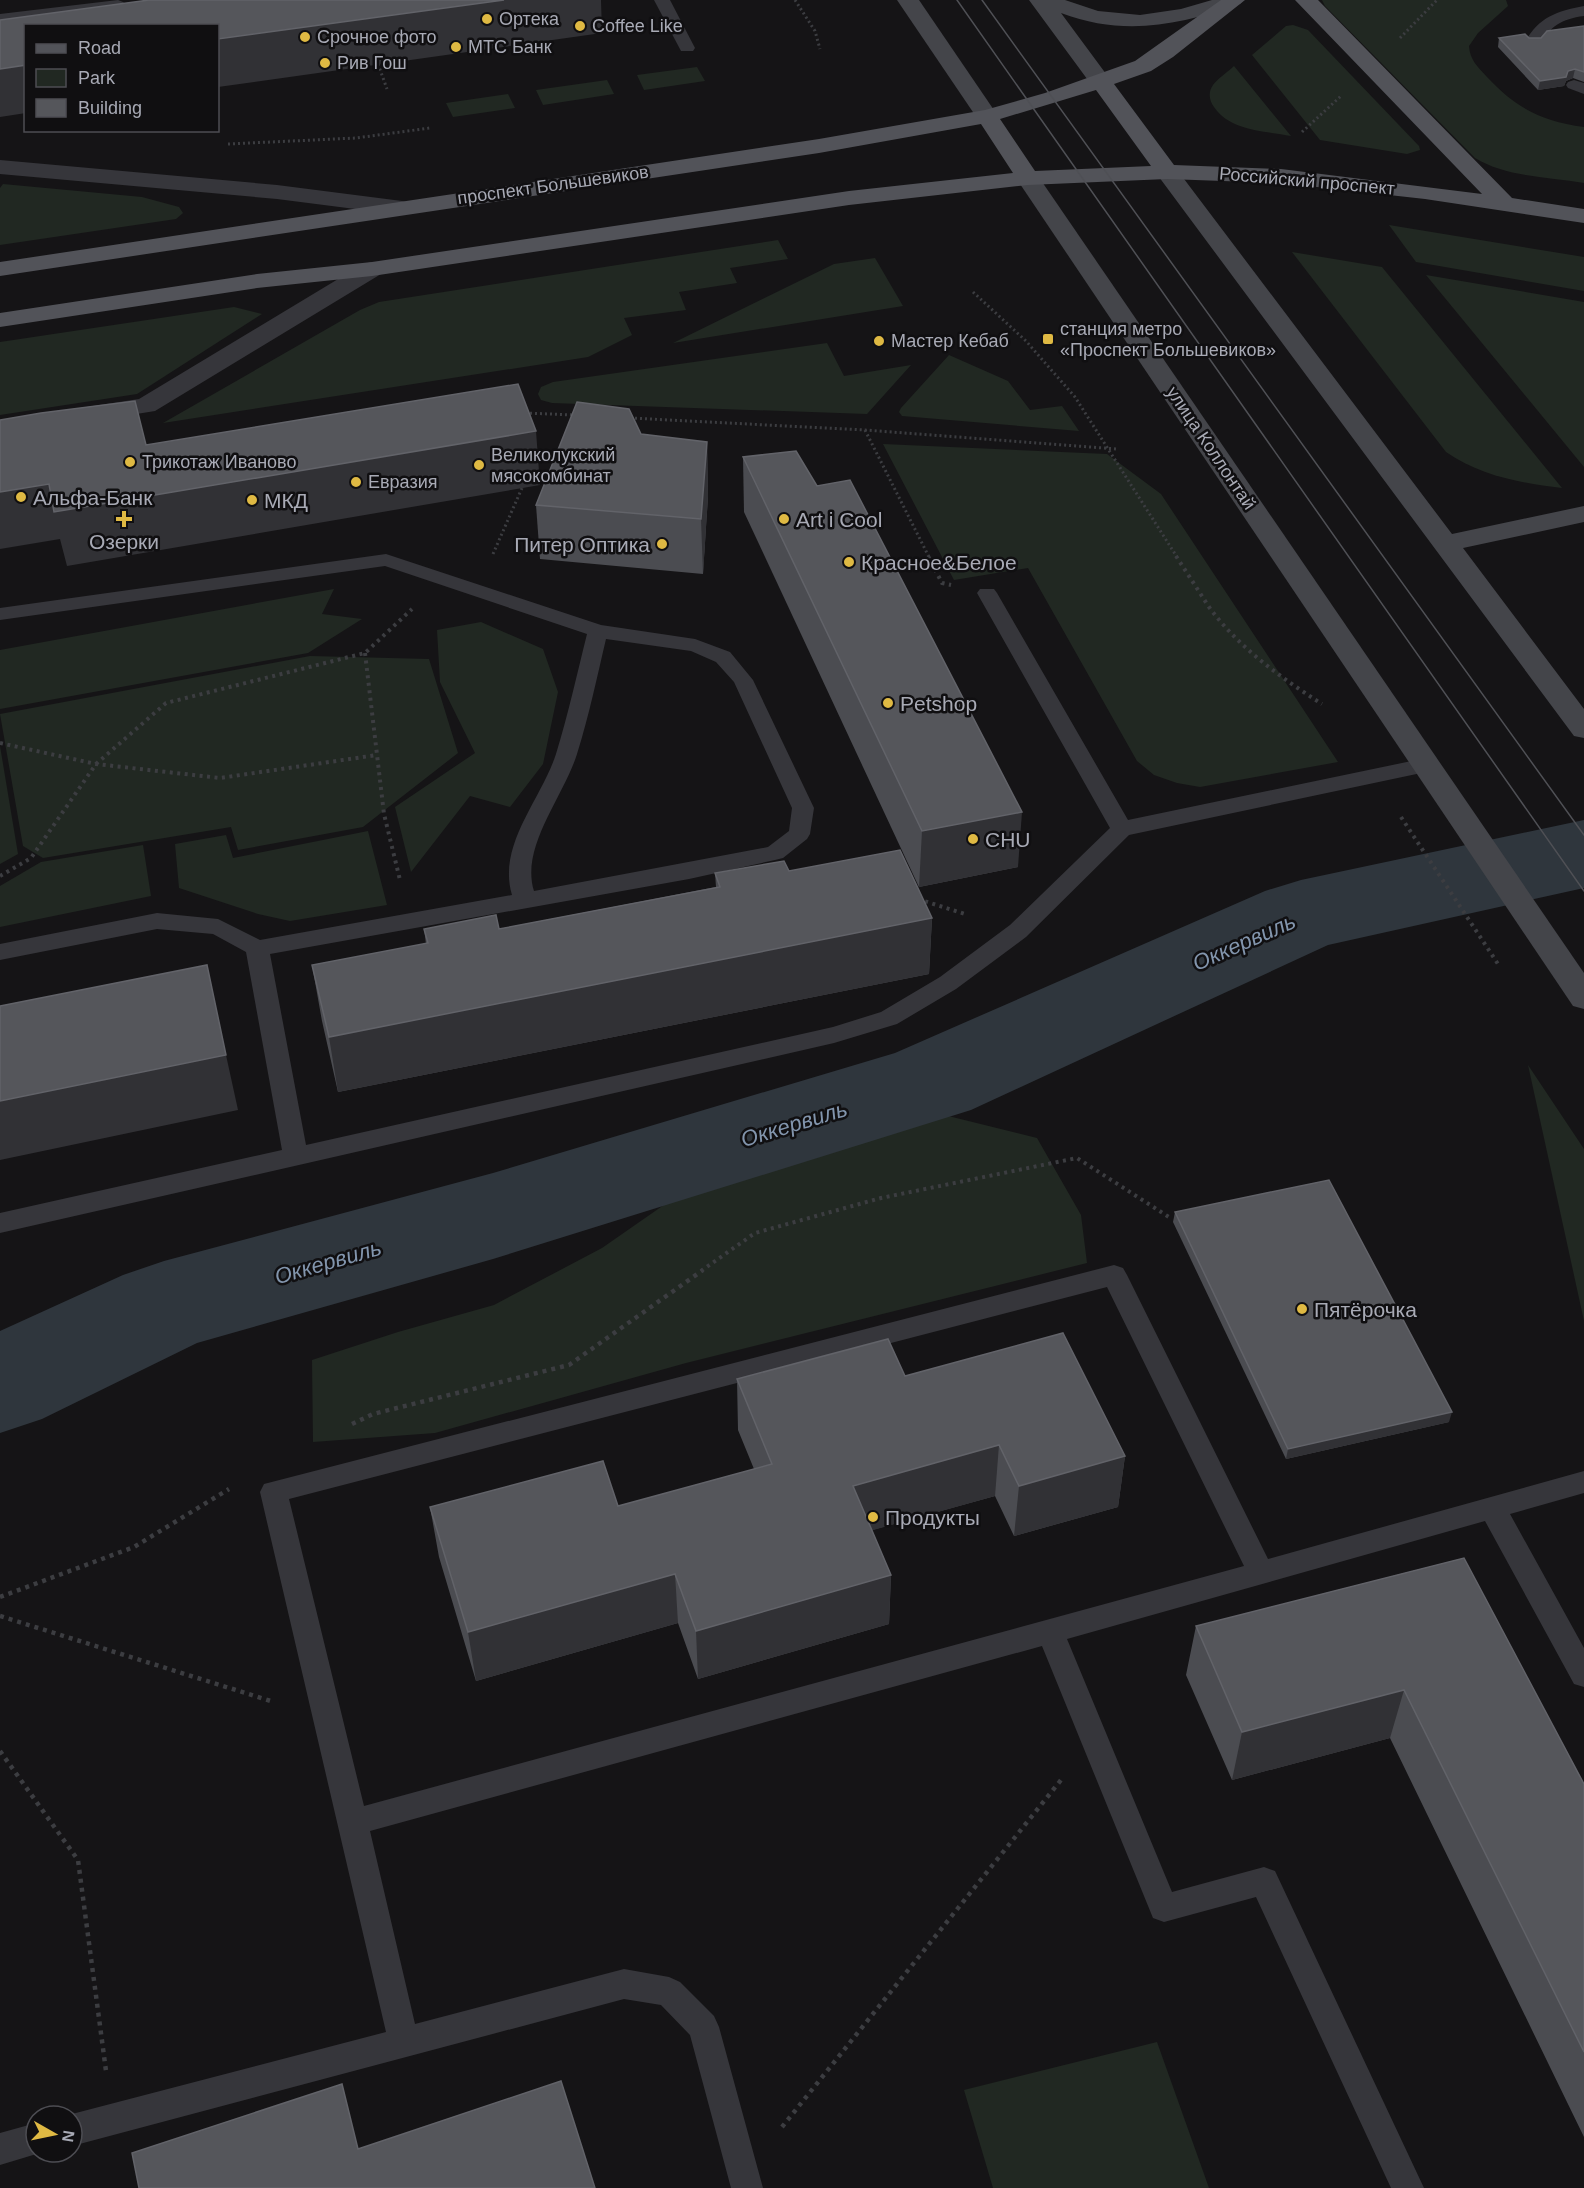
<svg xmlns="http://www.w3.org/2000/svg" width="1584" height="2188" viewBox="0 0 1584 2188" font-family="Arial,sans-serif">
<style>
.green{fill:#212822}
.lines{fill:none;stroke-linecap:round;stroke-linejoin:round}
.river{fill:#2f363d;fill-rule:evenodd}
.path-far2{stroke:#3c3d41;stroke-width:3;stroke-dasharray:2 3;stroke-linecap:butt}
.path-far1{stroke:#3c3d41;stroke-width:4;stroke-dasharray:3 4.5;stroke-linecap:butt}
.path{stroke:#3c3d41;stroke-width:4.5;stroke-dasharray:4 5;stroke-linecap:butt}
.lane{fill:#36363b;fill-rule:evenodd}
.street{fill:#36363b;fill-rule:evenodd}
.secondary{fill:#44454a;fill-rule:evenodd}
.primary{fill:#525359;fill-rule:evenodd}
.tram{stroke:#4f5055;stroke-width:1.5}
.wall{fill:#4b4c51}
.shaded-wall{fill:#313135}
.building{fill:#55565b;stroke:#626369;stroke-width:1.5}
.poi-dot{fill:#dfb943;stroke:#100f11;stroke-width:2}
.labels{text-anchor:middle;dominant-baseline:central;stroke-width:5;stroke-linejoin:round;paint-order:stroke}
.far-poi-label{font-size:18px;fill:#a8aab5;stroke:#100f11;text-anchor:start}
.far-street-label{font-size:18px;fill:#a8aab5;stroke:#100f11}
.poi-label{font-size:21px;fill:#a8aab5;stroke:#100f11;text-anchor:start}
.water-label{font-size:22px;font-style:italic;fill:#8295ad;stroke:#100f11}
</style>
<rect width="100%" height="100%" fill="#151416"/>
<g class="green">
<path d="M1322,0H1506L1508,6L1478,33L1469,46C1470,60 1477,66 1487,77C1516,108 1541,121 1584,127V183C1548,177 1506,177 1475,158L1325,6Z"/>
<path d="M1293,25L1308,30L1419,146L1420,150L1407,154L1320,140L1252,55L1286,26Z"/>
<path d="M1234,66L1291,136C1265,131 1230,131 1214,107C1209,100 1208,92 1213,85C1218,78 1228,72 1234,66Z"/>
<path d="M697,67L705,81L644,90L637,75Z"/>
<path d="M607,80L614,94L543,105L536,90Z"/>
<path d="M508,94L515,108L453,117L446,103Z"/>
<path d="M3,184L142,197L179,207L183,213L176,219L0,245V188Z"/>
<path d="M1389,225L1584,257V291L1416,262Z"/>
<path d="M778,240L788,259L730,268L737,283L679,292L686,310L624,318L632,335L588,357L163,423L360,310L379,302Z"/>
<path d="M1292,252L1382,267L1562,488C1520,483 1481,476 1446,452Z"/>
<path d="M875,258L903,306L673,343L834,264Z"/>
<path d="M1426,275L1584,302V467Z"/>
<path d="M234,307L262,314L137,394L0,415V342Z"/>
<path d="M827,343L844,376L911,365L867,414L552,403L541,400L538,394L541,387L553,382Z"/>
<path d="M949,355L1008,381L1030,410L1062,406L1079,431L902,416L899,412L901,408Z"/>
<path d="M883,444L1107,454L1161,494L1338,762L1200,787L1177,783L1154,775L1137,761L1028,568L954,580Z"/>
<path d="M334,589L322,614L362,619L308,653L0,709V650Z"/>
<path d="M481,622L543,649L558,692L543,764L510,807L470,796L411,872L395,807L475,753L440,682L437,630Z"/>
<path d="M310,656L429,659L458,753L363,827L238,850L231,827L43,858L23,846L0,714Z"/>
<path d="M0,746L18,854L0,864Z"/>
<path d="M368,831L387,905L290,921L258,914L179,888L175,844L226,835L233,858Z"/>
<path d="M143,845L151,896L0,927V886L41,862Z"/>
<path d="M1528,1065L1584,1149V1321Z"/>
<path d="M924,1110L1037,1138L1081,1215L1087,1263L686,1363L435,1433L313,1442L312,1360L398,1332L494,1305L602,1248L694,1184Z"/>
<path d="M1157,2042L1209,2188H993L964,2090Z"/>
</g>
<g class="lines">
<path class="river" d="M1584,820V888L1328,945L971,1110L493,1259L197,1343L42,1419L0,1433V1331L123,1275L164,1261L493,1173L895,1053L1265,891L1301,880Z"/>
<g class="path-far2">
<path d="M795,0L815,31L820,49"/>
<path d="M1400,38L1437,0"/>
<path d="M378,64L387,89"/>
<path d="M1302,132L1341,96"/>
<path d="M228,144L356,138L430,128"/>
<path d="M973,292L1026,341L1075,397L1177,557"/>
<path d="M525,413L574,415"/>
<path d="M630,418L865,430L1117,449"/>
<path d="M865,430L929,557"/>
<path d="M493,554L522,488"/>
</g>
<g class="path-far1">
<path d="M928,556L942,583L951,585"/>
<path d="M1176,556C1187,573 1198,590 1209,607C1238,647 1281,678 1322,704"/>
<path d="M365,653L384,814L400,880"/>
<path d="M0,743L96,764L220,778L377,755"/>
<path d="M1401,817L1498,964"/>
<path d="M0,876L31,858L96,764L166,703L365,653L412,609"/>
<path d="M918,899L968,915"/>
<path d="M701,1271L755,1233L881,1198L1077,1158L1172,1219"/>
</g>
<g class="path">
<path d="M352,1424L373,1414L569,1365L703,1270"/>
<path d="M0,1597L134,1547L229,1489"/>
<path d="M0,1616L274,1702"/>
<path d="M0,1751L78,1860L106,2071"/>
<path d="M782,2127L1061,1780"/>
</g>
<g class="lane">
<path d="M118,0L123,2L126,5L123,8L0,24V14Z"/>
<path d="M654,0H670L695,48L693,51H681Z"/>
<path d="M1584,6V16C1561,19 1551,26 1539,45H1527L1525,42C1539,17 1557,11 1584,6Z"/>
<path d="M1574,80L1584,83V94L1568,88L1566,85L1568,82Z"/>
<path d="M386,554L601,625L695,639L730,652L753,680L814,808L810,834L807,839L783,858L775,860L689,879L270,954L306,1145L833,1027L881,1012L940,977L1010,925L1110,828L977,593L980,589H994L997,593L1128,820L1426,758L1434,760L1437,765L1434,770L1426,772L1129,835L1026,937L956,989L897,1024L834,1043L0,1233V1213L282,1150L246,952L213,934L157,929L0,960V944L157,913L218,919L260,940L512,895C497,845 541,800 556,754C568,715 577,674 587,634L385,566L0,620V608ZM606,639L691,651L716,662L734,682L792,808L789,831L768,847L534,891C520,847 564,796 577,754C589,716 597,677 606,639Z"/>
<path d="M1114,1265L1123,1268L1127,1275L1268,1559L1584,1471V1493L1510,1514L1584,1648V1687L1574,1684L1485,1521L1067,1639L1172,1892L1264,1867L1275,1871L1424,2188H1391L1256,1897L1164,1922L1153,1918L1042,1646L370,1831L415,2024L624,1969L669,1977L680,1982L714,2016L719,2027L763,2188H731L690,2035L661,2005L624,1999L72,2146V2116H68L72,2114L386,2032L260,1492L264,1484ZM1107,1287L1244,1566L364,1806L289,1499Z"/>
<path d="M36,2123V2152H43L0,2165V2133Z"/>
</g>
<g class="street">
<path d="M0,160L277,185L402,201L410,203L414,208L410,213L402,215L277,199L0,174Z"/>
<path d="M372,262L381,264L384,269L381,274L155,411L0,436V420L139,399L363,264Z"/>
</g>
<g class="secondary">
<path d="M897,0H919L998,116L995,121L987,123L979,121Z"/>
<path d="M1029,0H1065L1098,11L1140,15L1181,9L1212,0H1244L1240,4C1178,25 1125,37 1061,13L1112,82L1109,87L1101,89L1093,87Z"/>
<path d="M1167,165L1175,167L1452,534L1584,506V522L1463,548L1584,709V738L1574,736L1159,177L1155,172L1159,167Z"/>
<path d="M1028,171L1036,173L1584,973V1009L1573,1006L1016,178L1020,173Z"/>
</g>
<path class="primary" d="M1221,0H1245L1173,57L1151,71L1114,84L1174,165L1281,169L1482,194L1295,0H1318L1512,198L1584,209V223L1425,199L1281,183L1167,179L1028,185L849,205L372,276L257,288L0,327V313L257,274L372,262L849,191L1013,173L981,124L819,153L0,276V262L819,139L985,110L1045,93L1135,61ZM1096,90L1151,166L1035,171L1000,119Z"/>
<g class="tram">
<path d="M957,0L1584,891"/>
<path d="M982,0L1584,835"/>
</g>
</g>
<g class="wall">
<path d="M1584,26V82L1573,78L1566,81L1564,86L1538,90L1498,47L1499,38H1541Z"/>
<path d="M641,434L707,442L708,496L703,574L540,559L536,505Z"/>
<path d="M743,457L1018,867L919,887L744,512Z"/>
<path d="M789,871L932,918L929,974L338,1092L322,1021L312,965L426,944L424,929H499L716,887L715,873Z"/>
<path d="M1175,1212L1449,1422L1286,1459L1173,1222Z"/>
<path d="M905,1376L1125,1456L1118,1507L1014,1536L995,1496L872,1530L891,1575L889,1624L698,1679L678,1623L476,1681L439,1557L430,1507L618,1506L754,1469L738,1430L737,1379Z"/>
<path d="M1464,1558L1584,1784V2137L1390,1738L1232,1780L1186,1675L1196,1626Z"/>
</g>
<g class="shaded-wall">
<path d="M504,0H601L602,33L218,87V39Z"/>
<path d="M26,65V113L0,117V69Z"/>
<path d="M1575,69L1573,78L1566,81L1564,86L1538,90L1540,81Z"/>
<path d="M536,431L540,485L67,566L60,539L0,549V492L49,484Z"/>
<path d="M707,442L708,496L703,574L701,519Z"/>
<path d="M1022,812L1018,867L919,887L922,831Z"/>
<path d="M932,918L929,974L338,1092L329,1037Z"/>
<path d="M226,1055L238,1110L0,1160V1101Z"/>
<path d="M1452,1412L1449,1422L1286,1459L1288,1449Z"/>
<path d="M999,1445L995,1496L852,1536L853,1486Z"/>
<path d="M1125,1456L1118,1507L1014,1536L1019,1486Z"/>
<path d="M675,1574L678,1623L476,1681L468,1632Z"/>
<path d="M891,1575L889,1624L698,1679L696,1631Z"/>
<path d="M1404,1690L1390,1738L1232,1780L1242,1732Z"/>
</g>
<g class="building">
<path d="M149,0H504L218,39V26H26V65L0,69V20Z"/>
<path d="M1584,26V72L1575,69L1568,71L1566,77L1540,81L1499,38L1525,34L1529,38H1541L1547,31Z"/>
<path d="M518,384L536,431L54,512L49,484L0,492V420L41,413L135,401L146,445Z"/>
<path d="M577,402L629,409L641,434L707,442L701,519L536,505Z"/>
<path d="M796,451L817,486L850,480L1022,812L922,831L743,457Z"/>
<path d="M900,850L932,918L329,1037L312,965L428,943L424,929L496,915L499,929L720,887L715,873L784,861L789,871Z"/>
<path d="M207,965L226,1055L0,1101V1006Z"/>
<path d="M1329,1180L1452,1412L1288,1449L1175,1212Z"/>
<path d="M1063,1333L1125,1456L1019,1486L999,1445L853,1486L891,1575L696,1631L675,1574L468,1632L430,1507L603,1461L618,1506L772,1464L737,1379L888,1339L905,1376Z"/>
<path d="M1464,1558L1584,1784V2052L1404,1690L1242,1732L1196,1626Z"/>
<path d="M561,2081L595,2188H139L132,2153L342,2084L358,2149Z"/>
</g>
<g class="poi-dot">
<circle cx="487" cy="19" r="6"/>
<circle cx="580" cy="26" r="6"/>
<circle cx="305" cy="37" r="6"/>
<circle cx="456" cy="47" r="6"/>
<circle cx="325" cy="63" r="6"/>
<rect x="1042" y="333" width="12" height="12" rx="3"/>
<circle cx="879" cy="341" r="6"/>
<circle cx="130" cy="462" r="6"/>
<circle cx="479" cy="465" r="6"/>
<circle cx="356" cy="482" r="6"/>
<circle cx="21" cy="497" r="6"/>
<circle cx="252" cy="500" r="6"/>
<path d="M121 510h6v6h6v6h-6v6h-6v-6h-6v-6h6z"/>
<circle cx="784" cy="519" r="6"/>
<circle cx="662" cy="544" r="6"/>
<circle cx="849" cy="562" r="6"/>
<circle cx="888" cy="703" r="6"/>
<circle cx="973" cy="839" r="6"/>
<circle cx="1302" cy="1309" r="6"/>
<circle cx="873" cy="1517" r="6"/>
</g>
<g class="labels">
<g class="far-poi-label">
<text x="499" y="19">Ортека</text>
<text x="592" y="26">Coffee Like</text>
<text x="317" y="37">Срочное фото</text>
<text x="468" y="47">МТС Банк</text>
<text x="337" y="63">Рив Гош</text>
<text x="1060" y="329">станция метро<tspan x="1060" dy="21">«Проспект Большевиков»</tspan></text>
<text x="891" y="341">Мастер Кебаб</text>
<text x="491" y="455">Великолукский<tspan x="491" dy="21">мясокомбинат</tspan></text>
<text x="142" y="462">Трикотаж Иваново</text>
<text x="368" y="482">Евразия</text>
</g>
<g class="far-street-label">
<text transform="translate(1307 181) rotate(5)">Российский проспект</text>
<text transform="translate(553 185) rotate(-8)">проспект Большевиков</text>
<text transform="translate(1211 448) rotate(56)">улица Коллонтай</text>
</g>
<g class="poi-label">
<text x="33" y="497">Альфа-Банк</text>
<text x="264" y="500">МКД</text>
<text x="796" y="519">Art i Cool</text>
<text x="124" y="541" text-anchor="middle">Озерки</text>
<text x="650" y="544" text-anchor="end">Питер Оптика</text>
<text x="861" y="562">Красное&amp;Белое</text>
<text x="900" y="703">Petshop</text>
<text x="985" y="839">CHU</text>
<text x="1314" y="1309">Пятёрочка</text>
<text x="885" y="1517">Продукты</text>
</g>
<g class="water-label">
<text transform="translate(1244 942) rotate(-24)">Оккервиль</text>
<text transform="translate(794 1124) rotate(-17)">Оккервиль</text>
<text transform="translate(328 1262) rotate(-16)">Оккервиль</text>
</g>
</g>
<rect x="24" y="24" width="195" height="108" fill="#100f11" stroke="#4d4d53" stroke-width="1.5"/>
<rect x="36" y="44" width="30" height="9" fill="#525359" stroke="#4d4d53" stroke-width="1.5"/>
<text x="78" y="54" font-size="18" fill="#a8aab5">Road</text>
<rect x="36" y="69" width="30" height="18" fill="#212822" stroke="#4d4d53" stroke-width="1.5"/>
<text x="78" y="84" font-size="18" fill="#a8aab5">Park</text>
<rect x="36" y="99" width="30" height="18" fill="#55565b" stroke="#4d4d53" stroke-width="1.5"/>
<text x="78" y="114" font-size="18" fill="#a8aab5">Building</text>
<g transform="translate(54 2134) rotate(99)"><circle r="28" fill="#100f11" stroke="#4d4d53" stroke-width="1.5"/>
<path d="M0-4.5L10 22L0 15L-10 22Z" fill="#dfb943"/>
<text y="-9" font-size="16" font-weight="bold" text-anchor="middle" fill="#a8aab5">N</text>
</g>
</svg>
